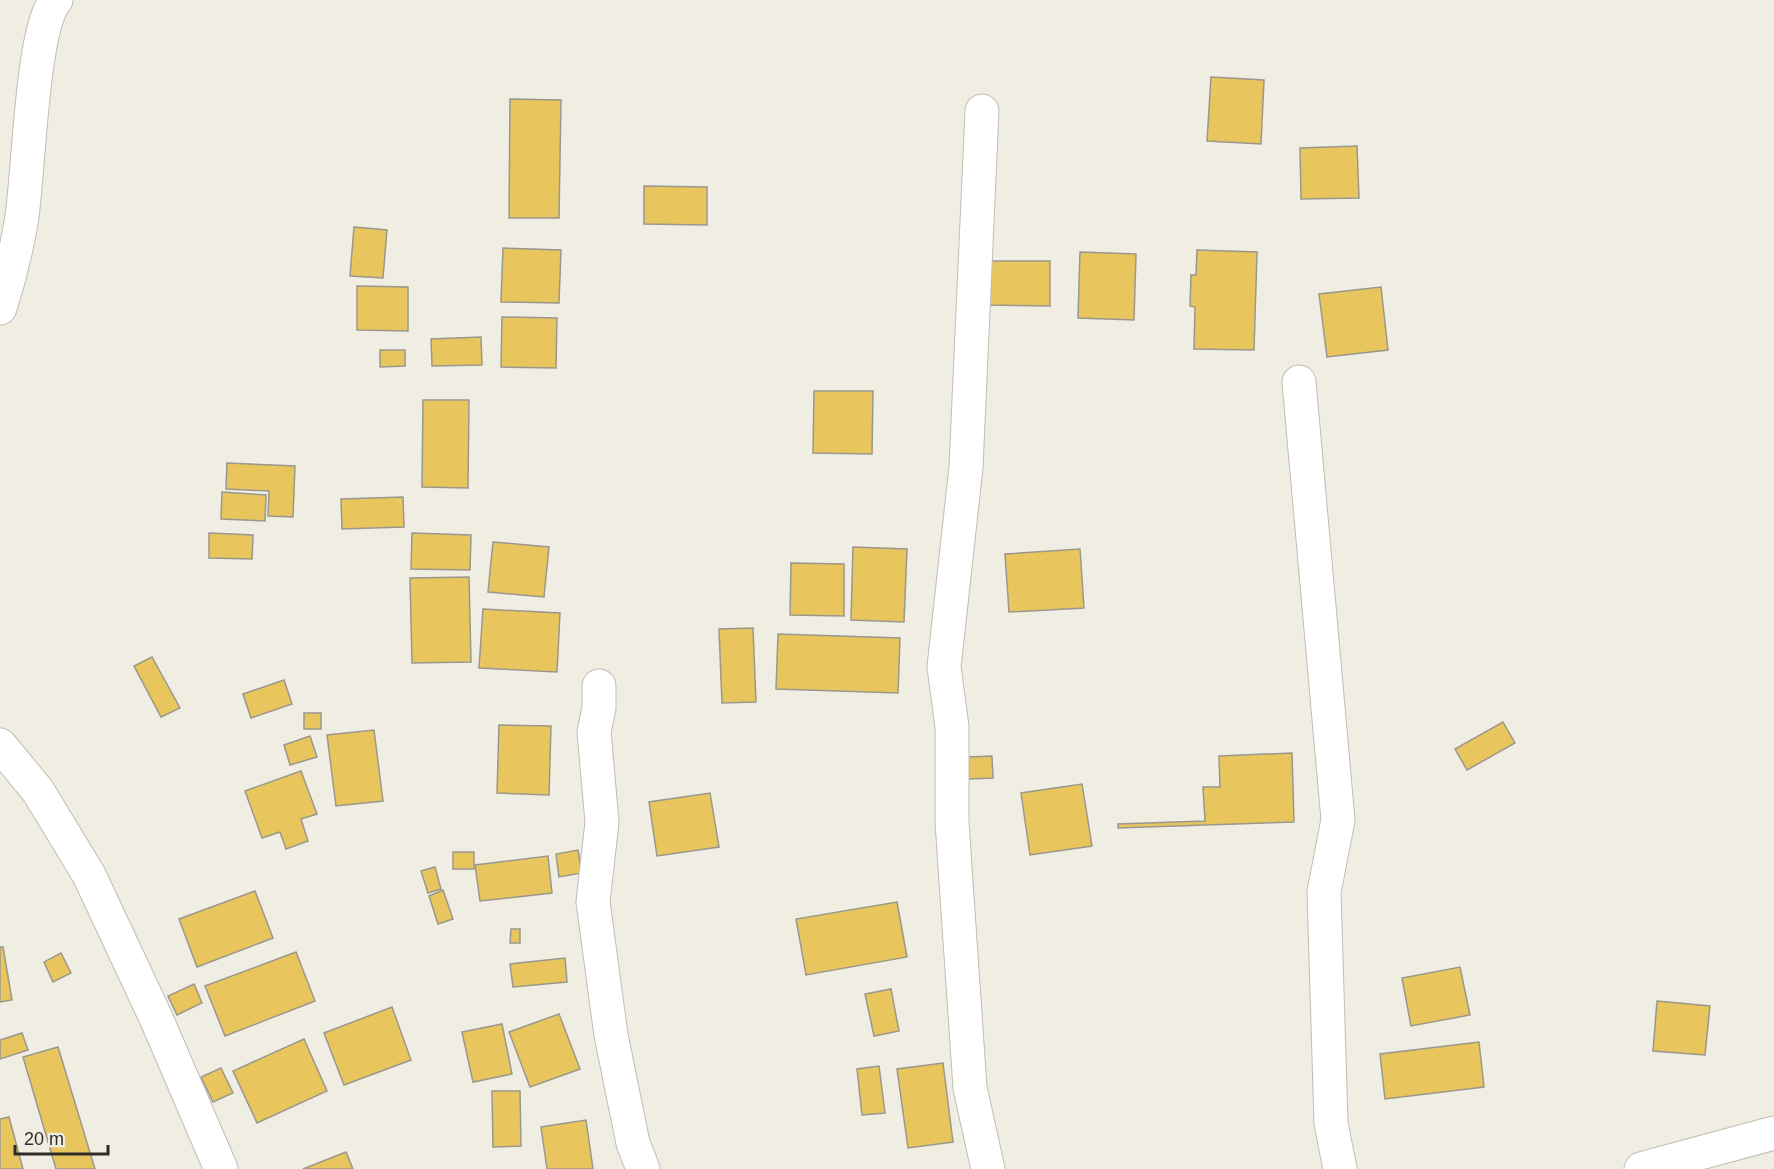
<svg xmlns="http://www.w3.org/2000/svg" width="1774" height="1169" viewBox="0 0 1774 1169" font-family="Helvetica,sans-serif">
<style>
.building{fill:#e9c65d;stroke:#9a978d;stroke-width:1.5}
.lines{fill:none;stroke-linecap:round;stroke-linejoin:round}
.minor-casing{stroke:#c1bdb3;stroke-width:35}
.minor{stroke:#fff;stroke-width:33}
</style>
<rect width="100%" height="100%" fill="#f0ede2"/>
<g class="building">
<path d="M1211,77L1264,80L1261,144L1207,141Z"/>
<path d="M510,99L561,100L559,218H509Z"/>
<path d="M1357,146L1359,198L1301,199L1300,148Z"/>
<path d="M644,186L707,187V225L644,224Z"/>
<path d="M354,227L387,230L383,278L350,276Z"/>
<path d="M503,248L561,250L559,303L501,302Z"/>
<path d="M1197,250L1257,252L1254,350L1194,349L1195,307L1190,306L1191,275H1196Z"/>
<path d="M1080,252L1136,254L1134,320L1078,318Z"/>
<path d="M988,261H1050V306L987,305Z"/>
<path d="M357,286L408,287V331L357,330Z"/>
<path d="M1381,287L1388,350L1327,357L1319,294Z"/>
<path d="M502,317L557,318L556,368L501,367Z"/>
<path d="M481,337L482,365L432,366L431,339Z"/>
<path d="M380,350H405V366L380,367Z"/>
<path d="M814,391H873L872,454L813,453Z"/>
<path d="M423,400H469L468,488L422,487Z"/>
<path d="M227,463L295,466L293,517L268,516L269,491L226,489Z"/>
<path d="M222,492L266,495L265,521L221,519Z"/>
<path d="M403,497L404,527L342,529L341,499Z"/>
<path d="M209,533L253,535L252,559L209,558Z"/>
<path d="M412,533L471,535L470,570L411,569Z"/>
<path d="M493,542L549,547L544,597L488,592Z"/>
<path d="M853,547L907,549L904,622L851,620Z"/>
<path d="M1080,549L1084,608L1009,612L1005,554Z"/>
<path d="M791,563L844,564V616L790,615Z"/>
<path d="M469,577L471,662L412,663L410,578Z"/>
<path d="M483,609L560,613L557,672L479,668Z"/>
<path d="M753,628L756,702L722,703L719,629Z"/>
<path d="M778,634L900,638L898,693L776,689Z"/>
<path d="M152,657L180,708L161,717L134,666Z"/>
<path d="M284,680L292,704L251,718L243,694Z"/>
<rect x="304" y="713" width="17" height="16"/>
<path d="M1503,722L1515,743L1467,770L1455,749Z"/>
<path d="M499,725L551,726L549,795L497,793Z"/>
<path d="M374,730L383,801L336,806L327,735Z"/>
<path d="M310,736L317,757L290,765L284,745Z"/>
<path d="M1292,753L1294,822L1118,828V824L1205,821L1203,787H1220L1219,756Z"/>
<path d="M992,756L993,778L969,779L968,757Z"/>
<path d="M301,771L317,814L301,819L308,841L286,849L280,832L262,838L245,791Z"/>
<path d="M1082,784L1092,846L1030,855L1021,793Z"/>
<path d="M710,793L719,847L657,856L649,802Z"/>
<path d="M578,850L582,873L559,877L556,854Z"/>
<rect x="453" y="852" width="21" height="17"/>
<path d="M548,856L552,893L480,901L475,865Z"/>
<path d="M435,867L441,889L428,893L421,871Z"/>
<path d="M443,890L453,919L438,924L429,896Z"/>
<path d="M255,891L273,938L197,967L179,919Z"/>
<path d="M897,902L907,957L806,975L796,919Z"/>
<path d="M511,929H520V943H510Z"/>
<path d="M0,947H3L12,1000L0,1002Z"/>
<path d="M296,952L315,1001L225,1036L205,986Z"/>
<path d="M61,953L71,973L53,982L44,962Z"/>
<path d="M565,958L567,982L513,987L510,964Z"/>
<path d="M1460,967L1470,1015L1411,1026L1402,978Z"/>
<path d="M194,984L202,1003L177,1015L168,996Z"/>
<path d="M891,989L899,1031L874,1036L865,994Z"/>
<path d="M1657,1001L1710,1006L1705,1055L1653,1051Z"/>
<path d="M392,1007L411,1060L344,1085L324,1033Z"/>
<path d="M559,1014L580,1069L530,1087L509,1032Z"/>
<path d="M502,1024L512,1074L473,1082L462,1032Z"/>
<path d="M22,1033L28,1050L0,1059V1040Z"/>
<path d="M304,1039L327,1091L257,1123L233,1071Z"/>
<path d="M1479,1042L1484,1087L1385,1099L1380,1054Z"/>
<path d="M58,1047L95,1169H56L23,1057Z"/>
<path d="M943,1063L953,1142L908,1148L897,1069Z"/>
<path d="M879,1066L885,1113L862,1115L857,1069Z"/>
<path d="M221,1068L233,1093L213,1102L201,1077Z"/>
<path d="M492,1091H520L521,1146L493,1147Z"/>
<path d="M9,1117L23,1169H0V1119Z"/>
<path d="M586,1120L593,1169H547L541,1127Z"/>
<path d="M346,1152L353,1169H303Z"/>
</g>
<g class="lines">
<defs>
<g id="minor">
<path d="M982,111L966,467L944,667L952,727V822L970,1088L988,1169"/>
<path d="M0,308C9,280 16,251 21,223C29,177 31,29 56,0"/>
<path d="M1299,382L1338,820L1324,892L1331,1123L1340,1169"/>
<path d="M599,686V708L594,732L602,822L593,902L611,1035L633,1143L643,1169"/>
<path d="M0,745L38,791L89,875L156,1018L221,1169"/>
<path d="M1641,1169L1774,1133"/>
</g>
</defs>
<use href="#minor" class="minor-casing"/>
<use href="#minor" class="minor"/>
</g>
<path d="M15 1145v9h93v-9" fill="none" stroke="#2d2c28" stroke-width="3"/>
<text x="24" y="1145" font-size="18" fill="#2d2c28" stroke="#f0ede2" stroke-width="4.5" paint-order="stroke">20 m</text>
</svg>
